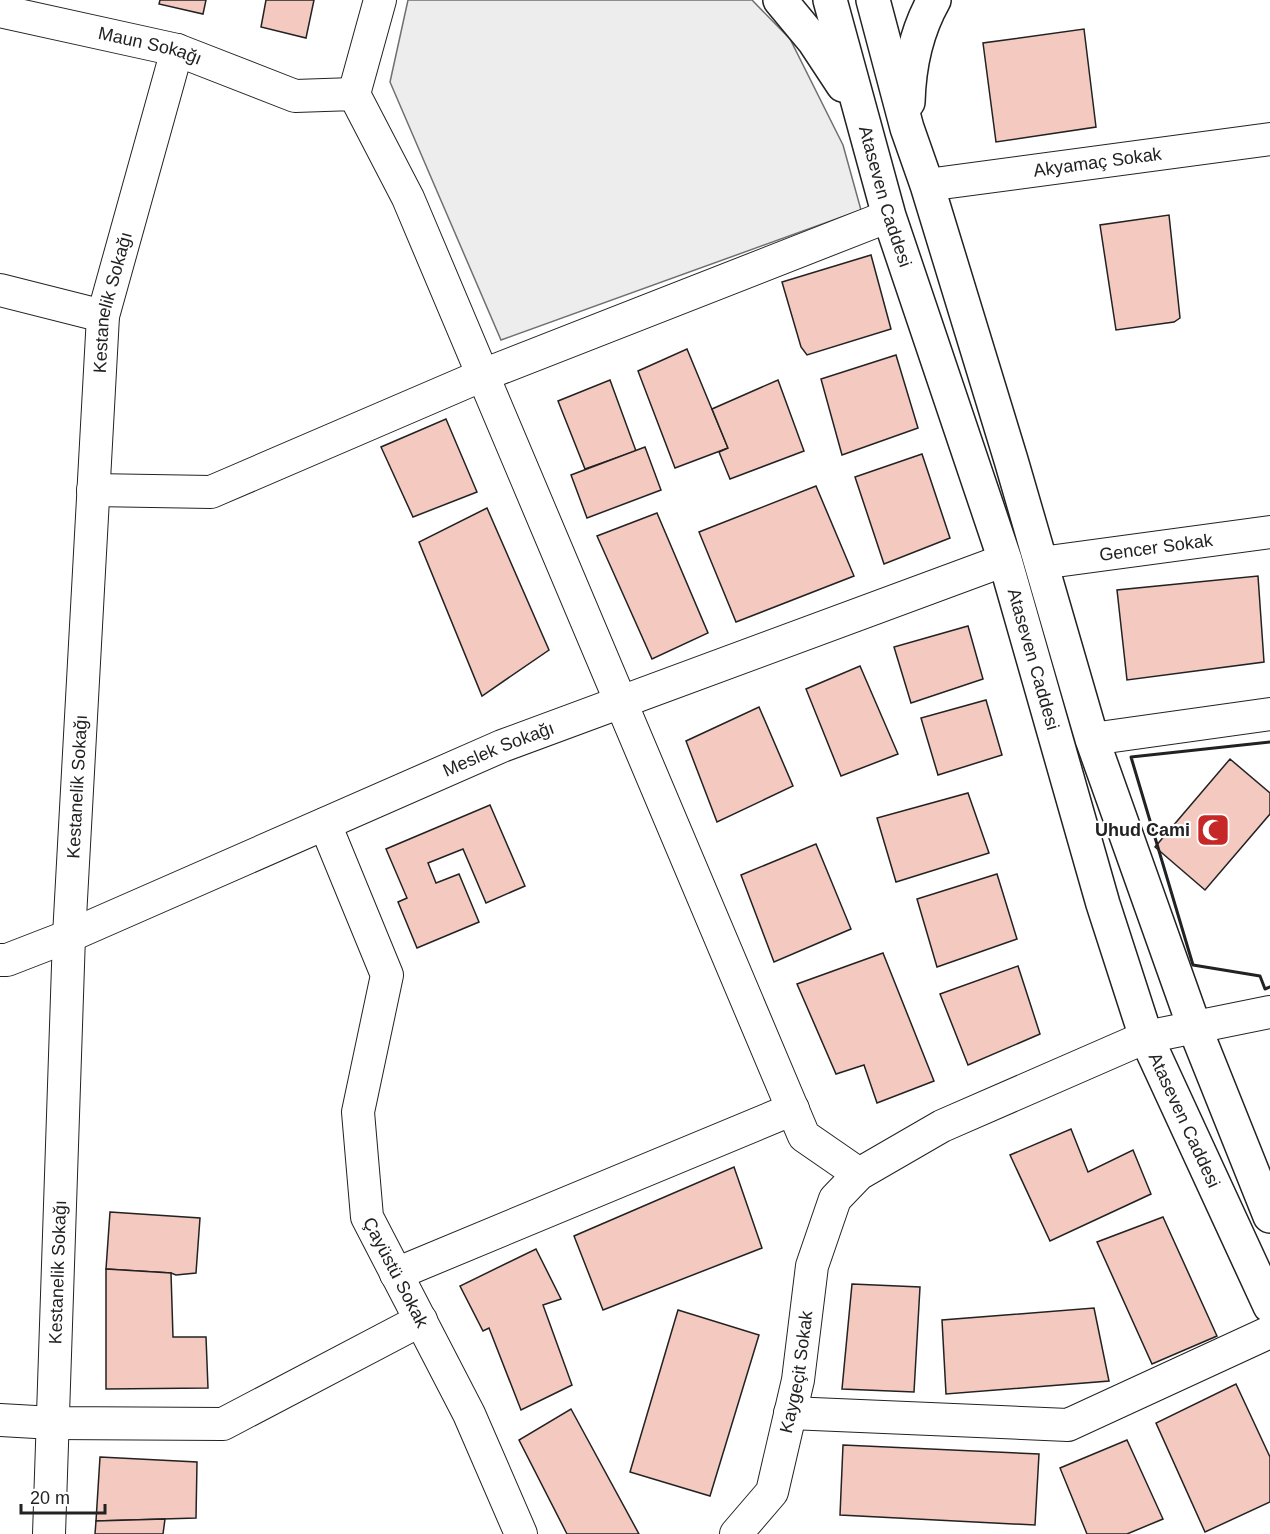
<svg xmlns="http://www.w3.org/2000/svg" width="1270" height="1534" viewBox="0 0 1270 1534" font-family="Helvetica,sans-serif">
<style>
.parking{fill:#ededed;stroke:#6f6f6f;stroke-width:1.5}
.building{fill:#f3c9c0;stroke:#222;stroke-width:1.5}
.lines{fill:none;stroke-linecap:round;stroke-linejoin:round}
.minor-casing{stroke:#222;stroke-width:34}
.major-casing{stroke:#222;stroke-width:36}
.minor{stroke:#fff;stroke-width:32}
.major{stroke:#fff;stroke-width:33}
.wall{stroke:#222;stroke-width:3}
.labels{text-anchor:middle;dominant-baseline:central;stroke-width:4.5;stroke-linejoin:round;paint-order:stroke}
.street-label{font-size:18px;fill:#222;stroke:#fff}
.poi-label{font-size:18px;font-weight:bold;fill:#222;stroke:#fff;text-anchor:end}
</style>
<rect width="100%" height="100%" fill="#fff"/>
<path class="parking" d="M408,0H752L790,39L843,145L861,210L501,340L390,82Z"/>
<g class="building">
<path d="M160,0H206L203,14L159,4Z"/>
<path d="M266,0H314L306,38L261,27Z"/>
<path d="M1084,29L1096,127L996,142L983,43Z"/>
<path d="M1169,215L1180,318L1174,322L1116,330L1100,225Z"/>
<path d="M871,255L891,329L807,355L801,347L782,282Z"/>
<path d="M687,349L728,448L675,468L638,371Z"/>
<path d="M896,355L918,428L842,455L821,379Z"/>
<path d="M610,380L636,451L585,469L558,401Z"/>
<path d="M778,380L804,451L730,479L719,452L728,448L712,409Z"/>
<path d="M446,419L477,492L413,517L381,447Z"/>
<path d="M645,447L661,490L587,518L571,475Z"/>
<path d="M922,454L950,538L884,564L855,477Z"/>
<path d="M816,486L854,576L736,622L699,532Z"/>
<path d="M487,508L549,650L482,696L419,542Z"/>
<path d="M657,513L708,633L652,659L597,536Z"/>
<path d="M1258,576L1264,662L1127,680L1117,590Z"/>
<path d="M968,626L983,679L911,703L894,647Z"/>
<path d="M860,666L898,754L841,776L806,689Z"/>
<path d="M986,700L1002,755L938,775L921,718Z"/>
<path d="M759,707L793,786L717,822L686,741Z"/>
<path d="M1230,759L1270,793V814L1205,890L1155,847Z"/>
<path d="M968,793L989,853L896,882L877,818Z"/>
<path d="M490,805L525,886L486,903L463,849L428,863L436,883L459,874L479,922L417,948L398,902L407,898L386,849Z"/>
<path d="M816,844L851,929L774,962L741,875Z"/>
<path d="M997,874L1017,939L937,967L917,899Z"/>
<path d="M883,953L934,1081L877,1103L864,1065L836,1074L797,984Z"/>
<path d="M1018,966L1040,1034L968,1065L940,994Z"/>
<path d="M1071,1129L1088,1172L1133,1150L1151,1194L1050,1241L1010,1155Z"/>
<path d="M734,1167L762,1248L603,1310L574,1236Z"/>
<path d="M110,1212L200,1218L196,1273L176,1275L171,1273L106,1269Z"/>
<path d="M1163,1217L1217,1336L1152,1364L1097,1242Z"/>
<path d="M536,1249L561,1299L543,1305L572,1385L521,1410L489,1328L483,1331L460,1286Z"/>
<path d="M106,1269L171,1273L173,1337H206L208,1388L106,1389Z"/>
<path d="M852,1284L920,1287L914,1392L842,1389Z"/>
<path d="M1094,1308L1109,1381L946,1394L942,1320Z"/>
<path d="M678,1310L759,1335L710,1496L630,1472Z"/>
<path d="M1236,1384L1270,1457V1502L1205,1532L1156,1423Z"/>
<path d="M571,1409L639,1534H567L519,1440Z"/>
<path d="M1127,1440L1163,1519L1127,1534H1087L1060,1468Z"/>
<path d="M843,1445L1039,1454L1035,1525L840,1515Z"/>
<path d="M100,1457L197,1462L196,1518L96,1521Z"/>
<path d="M165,1519L163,1534H95L96,1521Z"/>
</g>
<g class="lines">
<defs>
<g id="minor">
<path id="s1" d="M0,11L177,50L295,96L354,94L408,198L804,1136L859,1174"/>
<path d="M354,94L380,0"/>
<path id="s2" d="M927,185L1270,139"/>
<path d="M0,290L103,316"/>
<path d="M93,490L211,492L483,375L889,216"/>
<path id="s3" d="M1041,563L1270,532"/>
<path d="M1092,739L1270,714"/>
<path id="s4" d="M325,824L387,975L358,1112L367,1217L469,1414L521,1534"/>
<path id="s5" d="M0,960H7L69,936L502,746L1005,560"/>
<path d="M396,1274L793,1109"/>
<path d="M790,1413L1068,1425L1270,1332"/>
<path d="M0,1420L53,1423L223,1424L421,1320"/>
<path id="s6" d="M49,1534L69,936L103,316L177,50"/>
<path id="s7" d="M736,1534L772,1492L798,1380L812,1266L835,1199L859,1174L942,1126L1146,1037L1270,1012"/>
</g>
<g id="major">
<path d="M780,0L814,41L843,85"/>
<path id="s8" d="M830,0L889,216L1005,560L1103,904L1146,1037L1270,1306"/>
<path d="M873,0L907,128L927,185L1011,460L1092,739L1194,1026L1270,1216"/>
<path d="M908,102C909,65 916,32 934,0"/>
</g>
</defs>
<use href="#minor" class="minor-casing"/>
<use href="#major" class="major-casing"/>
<use href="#minor" class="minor"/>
<use href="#major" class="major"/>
<path class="wall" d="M1270,742L1131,757L1193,965L1260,976L1265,989L1270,987"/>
</g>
<defs>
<symbol id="mosque-square" viewBox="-11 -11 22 22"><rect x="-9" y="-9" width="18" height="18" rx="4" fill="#c62828" stroke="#fff"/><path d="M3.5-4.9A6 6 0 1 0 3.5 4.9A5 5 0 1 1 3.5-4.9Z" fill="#fff"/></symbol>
</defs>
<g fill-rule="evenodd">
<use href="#mosque-square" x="1194" y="811" width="38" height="38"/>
</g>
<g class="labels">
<g class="street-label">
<text stroke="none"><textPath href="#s1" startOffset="154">Maun Sokağı</textPath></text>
<text stroke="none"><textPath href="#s2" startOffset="172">Akyamaç Sokak</textPath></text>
<text stroke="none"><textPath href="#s8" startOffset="204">Ataseven Caddesi</textPath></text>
<text stroke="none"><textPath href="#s6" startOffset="1234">Kestanelik Sokağı</textPath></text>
<text stroke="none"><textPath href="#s3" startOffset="116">Gencer Sokak</textPath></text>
<text stroke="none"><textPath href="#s8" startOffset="690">Ataseven Caddesi</textPath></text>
<text stroke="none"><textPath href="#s5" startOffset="542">Meslek Sokağı</textPath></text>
<text stroke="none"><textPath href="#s6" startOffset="748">Kestanelik Sokağı</textPath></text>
<text stroke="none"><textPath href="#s8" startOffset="1176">Ataseven Caddesi</textPath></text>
<text stroke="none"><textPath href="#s6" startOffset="262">Kestanelik Sokağı</textPath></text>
<text stroke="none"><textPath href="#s4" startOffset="471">Çayüstü Sokak</textPath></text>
<text stroke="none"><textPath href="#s7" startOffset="178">Kaygeçit Sokak</textPath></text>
</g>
<g class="poi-label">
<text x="1190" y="830">Uhud Cami</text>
</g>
</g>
<path d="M21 1504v9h84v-9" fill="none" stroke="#222222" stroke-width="3"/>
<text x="30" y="1504" font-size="18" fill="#222222" stroke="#ffffff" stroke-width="4.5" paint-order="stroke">20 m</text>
</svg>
